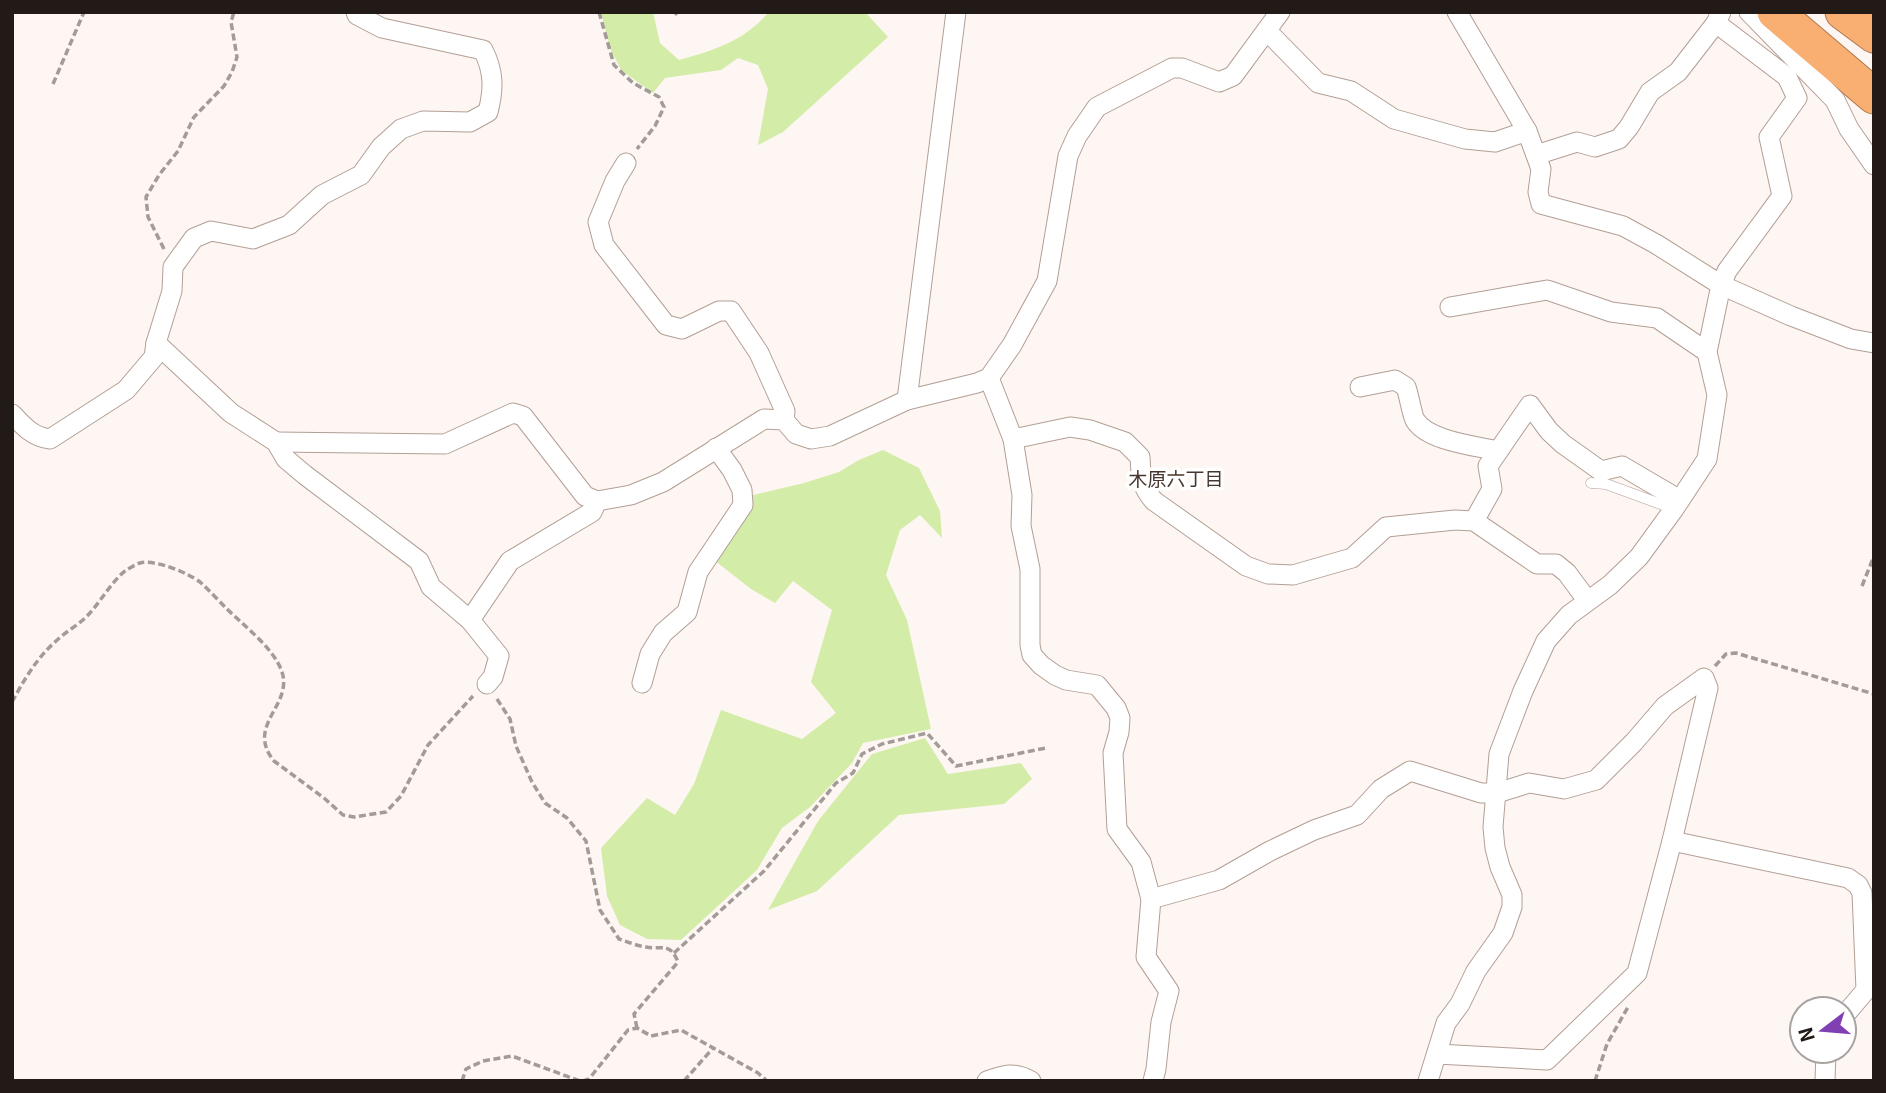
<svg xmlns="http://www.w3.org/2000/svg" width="1886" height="1093" viewBox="0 0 1886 1093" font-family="Georgia,'Noto Sans JP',serif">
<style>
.green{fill:#d3eda8}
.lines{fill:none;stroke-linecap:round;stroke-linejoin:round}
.service-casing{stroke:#b29f95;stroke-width:11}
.minor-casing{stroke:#b29f95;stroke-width:21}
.motorway-casing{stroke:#ad7a52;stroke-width:37}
.path{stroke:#a29b97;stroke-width:3.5;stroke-dasharray:7 3.5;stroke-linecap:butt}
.service{stroke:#fff;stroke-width:10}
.minor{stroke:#fff;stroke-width:19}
.motorway{stroke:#f9ae72;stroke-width:35}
.labels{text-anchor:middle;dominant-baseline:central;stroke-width:7;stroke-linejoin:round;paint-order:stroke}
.neighbourhood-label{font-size:19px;fill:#46362d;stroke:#fff}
</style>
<rect width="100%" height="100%" fill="#fef6f2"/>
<g class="green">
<path d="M601,12H653L660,43L679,60C715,50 744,41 769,12H865L888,37L783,132L758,145L768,89L758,65L738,58L721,70L665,78L653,93L621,70L610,48Z"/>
<path d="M883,450L919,468L940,511L942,538L920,515L900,530L886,575L907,620L931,729L863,743L852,763L810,807L782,828L757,870L681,940L647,939L620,925L607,896L601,848L647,798L675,815L694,784L721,710L802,739L836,713L811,682L832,610L793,581L775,603L751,589L714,560L753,495L804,483L839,472L859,460Z"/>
<path d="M925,738L948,774L1021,763L1032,779L1004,804L899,815L817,891L768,910L818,821L872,754Z"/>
</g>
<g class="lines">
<defs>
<path id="service" d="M1591,483L1606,484L1674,509"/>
<g id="minor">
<path d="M356,12L357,15L382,28L483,50C494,71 494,89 488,112L470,122L423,121L401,129L381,147L361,175L322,195L289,225L253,239L211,231L194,238L173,267L172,291L156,343L231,413L276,442L286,459L305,475L419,561L431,587L470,620L499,656L493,677L487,684"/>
<path d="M1457,12L1527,131L1541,169L1538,192L1541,204L1623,226L1656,244L1721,285L1791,316L1851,339L1874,343"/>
<path d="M1749,12L1835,100L1849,129L1874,165"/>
<path d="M1267,31L1318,83L1351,91L1394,119L1465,139L1495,142L1527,131"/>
<path d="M1536,155L1577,142L1595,147L1619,139L1629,127L1650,92L1678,72L1716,23"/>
<path d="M626,163L615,181L598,222L604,245L666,325L682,329L719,311H731L759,353L785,411L784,420"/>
<path d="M1450,307L1547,290L1611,312L1657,318L1707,352"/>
<path d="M989,378L1013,439L1022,495L1021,526L1030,569V645L1032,655L1041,665L1055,675L1066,680L1097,685L1116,708L1120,718L1119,732L1113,753L1117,829L1141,862L1151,899L1146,957L1169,991L1161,1022L1156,1069L1153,1081"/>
<path d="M1360,387L1395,380L1406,387C1409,395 1412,415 1415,420C1427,441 1477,446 1498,451"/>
<path d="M907,400L956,12"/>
<path d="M12,414C23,426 33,437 50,439L126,390L154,357L156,343"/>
<path d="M1013,439L1070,427L1090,430L1125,442L1140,457C1141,477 1141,486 1154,501L1246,566L1268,574L1293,575L1352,558L1386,527L1455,520L1474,521L1537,564H1556L1567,573L1587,600"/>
<path d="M276,442L445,444L513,413L523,416L585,496L597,501L631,495L663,482L764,419L784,420L796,434L811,439L830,436L907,400L977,383L989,378L1012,345L1047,281L1068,156L1077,136L1097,107L1172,68H1182L1219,82L1233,76L1280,12"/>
<path d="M1474,521L1492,489L1488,466L1530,405L1549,431L1563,444L1601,471L1622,466L1680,500"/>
<path d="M470,620L510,561L592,512L597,501"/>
<path d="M642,683L650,654L663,633L687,612L698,572L743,505L742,490L732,470L716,448"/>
<path d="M1672,841L1848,878L1858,885L1862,893L1866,990L1844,1016"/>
<path d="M1151,899L1219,880L1270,851L1314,830L1357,815L1381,789L1410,771L1481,793H1497L1529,783L1564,789L1596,780L1634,742L1665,706L1704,678L1708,688L1672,841L1637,973L1547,1060L1437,1054"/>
<path d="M987,1081C1004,1075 1014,1071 1031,1081"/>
<path d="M1428,1081L1446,1023L1460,1004L1476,971L1503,933L1512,907V895L1500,867L1495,848L1493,827L1499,754L1523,691L1546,641L1569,615L1610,585L1639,557L1674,509L1707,459L1717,395L1707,352L1721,285L1727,271L1782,196L1769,137L1797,98L1787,77L1716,23L1721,12"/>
<path d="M1825,1081L1826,1051"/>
</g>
<g id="motorway">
<path d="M1775,12L1874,96"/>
<path d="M1843,12L1874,35"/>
</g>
</defs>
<use href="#service" class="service-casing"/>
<use href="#minor" class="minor-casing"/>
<use href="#motorway" class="motorway-casing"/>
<g class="path">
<path d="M599,12L614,65L633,83L659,97L664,107L655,126L637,149"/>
<path d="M675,15L677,12"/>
<path d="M53,84L84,12"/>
<path d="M164,249L148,217L146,197L159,175L178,151L194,117L224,86L232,72L237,57L231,22L234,12"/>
<path d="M1862,586L1874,556"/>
<path d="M1715,666L1726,654L1736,653L1874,694"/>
<path d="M497,699L510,719L516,746L532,782L545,803L567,818L586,841L600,910L619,939C628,942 637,946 646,947C664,950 670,942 678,962L634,1014L637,1028"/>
<path d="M12,702C24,680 36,659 55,642C64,633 75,627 84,619C100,604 109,584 126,570C130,568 136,564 140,563C155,559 188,573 200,582C209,590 218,600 226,608C244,626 274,648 282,672C293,706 245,725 274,761L324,798L343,815L354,817L386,812L401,796L428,745L473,696"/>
<path d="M674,953L764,871L836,783L853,773L862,754L882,744L927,733L956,766L1046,748"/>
<path d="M462,1081L466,1069L483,1061L512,1056L580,1081"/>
<path d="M583,1081L589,1079L628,1030L637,1028L651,1036L681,1030L758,1073L767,1081"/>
<path d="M684,1081L713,1048"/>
<path d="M1595,1081L1607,1044L1628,1007"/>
</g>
<use href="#service" class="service"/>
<use href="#minor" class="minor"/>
<use href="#motorway" class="motorway"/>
</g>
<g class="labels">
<g class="neighbourhood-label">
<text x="1176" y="477">木原六丁目</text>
</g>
</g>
<rect width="1886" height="1093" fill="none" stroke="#211a16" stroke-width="28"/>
<g transform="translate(1823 1030) rotate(254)"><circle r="33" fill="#ffffff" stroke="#a6a3a2" stroke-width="2"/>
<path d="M0-5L12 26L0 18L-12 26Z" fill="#813fb4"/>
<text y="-10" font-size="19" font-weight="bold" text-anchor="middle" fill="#211a16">N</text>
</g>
</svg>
